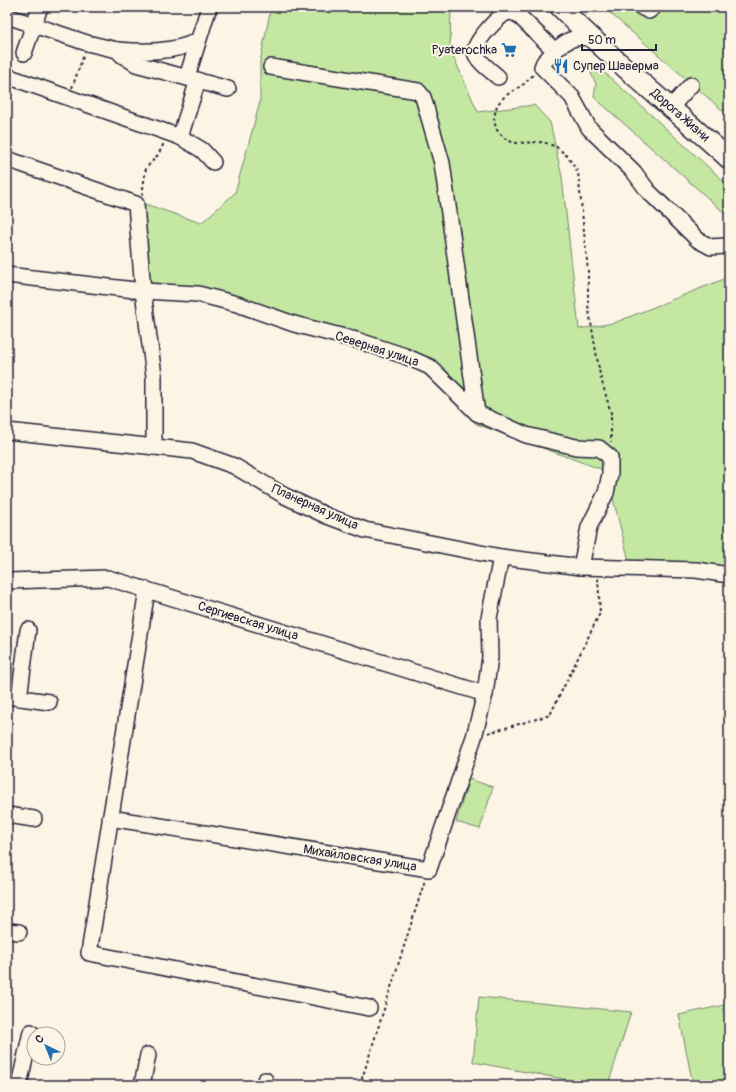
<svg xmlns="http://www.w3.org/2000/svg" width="736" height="1092" viewBox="0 0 736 1092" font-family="Pangolin,sans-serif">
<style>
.green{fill:#c4e8a2;stroke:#73856e}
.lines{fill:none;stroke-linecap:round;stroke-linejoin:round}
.minor-casing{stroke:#22223b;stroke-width:18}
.major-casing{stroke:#22223b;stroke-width:22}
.path{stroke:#22223b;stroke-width:2;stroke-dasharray:3 3;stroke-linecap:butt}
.minor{stroke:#fcf5e5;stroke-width:15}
.major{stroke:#fcf5e5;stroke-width:19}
.labels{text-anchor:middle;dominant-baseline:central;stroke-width:4;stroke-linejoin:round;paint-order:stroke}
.poi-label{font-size:13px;fill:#22223b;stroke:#fcf5e5;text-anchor:end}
.street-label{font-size:13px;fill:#22223b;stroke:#fcf5e5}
</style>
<rect width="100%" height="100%" fill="#fcf5e5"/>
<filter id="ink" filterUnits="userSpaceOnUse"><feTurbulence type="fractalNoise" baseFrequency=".025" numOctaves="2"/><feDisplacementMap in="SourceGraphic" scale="8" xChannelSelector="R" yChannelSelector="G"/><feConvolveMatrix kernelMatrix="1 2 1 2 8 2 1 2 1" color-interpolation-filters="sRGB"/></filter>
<g filter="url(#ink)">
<g class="green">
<path d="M271,7H451L450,49L478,112L534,105L550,122L562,177L579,329L614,323L729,277V571L629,561L606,471L476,424L445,390L433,366L291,320L215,291L147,286L142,203L201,223L235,193L260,102V62Z"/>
<path d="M603,7H729V116Z"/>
<path d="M593,62L729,186V217L594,97L596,84L588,67Z"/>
<path d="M469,779L493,787L480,829L456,822Z"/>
<path d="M479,997L631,1012L608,1085H595L473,1062Z"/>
<path d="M729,1004V1085H693L679,1015Z"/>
</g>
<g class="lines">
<defs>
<g id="minor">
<path d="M641,7L649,11L654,7"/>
<path d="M7,16L87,43L117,50L122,55L136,64L228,89"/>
<path d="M117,50C143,52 174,53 197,41"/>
<path d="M555,51L544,62L542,67L572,97L589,128L634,172L648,191L698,240L711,247L725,246"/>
<path d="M24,53L40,7"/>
<path d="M271,67L418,91L423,97L442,163L477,413"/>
<path d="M7,76L180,137L202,150L213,162"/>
<path d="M187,77L209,7"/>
<path d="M498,77C490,70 477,61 475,52C473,43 500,14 508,12C511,12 514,13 517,14L555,51C567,39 577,35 593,39"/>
<path d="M671,107L691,85"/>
<path d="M180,137L198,80"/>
<path d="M7,159L136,204L143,291L154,376V447"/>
<path d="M7,275L143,291L198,294L237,304L294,324L356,340L405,356L430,367L477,413L526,435L576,447L599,448L610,457V474L606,493L589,527L581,567"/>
<path d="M7,431L192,451L234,466L285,496L327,516L365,530L501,557L581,567L696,570L729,575"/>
<path d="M7,581L108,578L485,694"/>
<path d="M147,590L89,953L369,1008"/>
<path d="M7,696L49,702"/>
<path d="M19,698L28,630"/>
<path d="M7,815L34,819"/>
<path d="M110,818L429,869L474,737L485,694L490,657L489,618L501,557"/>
<path d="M7,931L19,932"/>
<path d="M19,1085L31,1032"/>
<path d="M142,1085L148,1055"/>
<path d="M264,1085L265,1080"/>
</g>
<path id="major" d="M560,7C613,61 673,108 729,159"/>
</defs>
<use href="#minor" class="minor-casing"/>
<use href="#major" class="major-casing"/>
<g class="path">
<path d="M533,75L524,84L505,96L497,105L494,118L496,129L504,138L514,143L543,142L557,147L568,157L578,172L588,271V305L600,375L611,413V442"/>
<path d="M72,88L84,54"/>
<path d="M142,195L146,168L158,155L164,143"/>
<path d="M488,733L550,715L600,613L598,578"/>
<path d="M360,1085L425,880"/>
</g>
<use href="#minor" class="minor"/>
<use href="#major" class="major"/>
</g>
</g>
<defs>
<symbol id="supermarket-bare" viewBox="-9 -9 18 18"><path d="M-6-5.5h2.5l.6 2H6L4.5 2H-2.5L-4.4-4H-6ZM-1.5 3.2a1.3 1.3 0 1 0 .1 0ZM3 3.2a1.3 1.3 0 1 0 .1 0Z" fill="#1f6fb2" stroke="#fcf5e5" stroke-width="2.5" paint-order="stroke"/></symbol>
<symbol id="restaurant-bare" viewBox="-9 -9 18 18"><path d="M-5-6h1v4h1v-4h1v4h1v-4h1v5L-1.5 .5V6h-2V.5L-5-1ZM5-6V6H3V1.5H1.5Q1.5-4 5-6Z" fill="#1f6fb2" stroke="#fcf5e5" stroke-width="2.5" paint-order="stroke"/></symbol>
</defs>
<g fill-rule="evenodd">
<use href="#supermarket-bare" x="498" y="39" width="22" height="22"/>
<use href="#restaurant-bare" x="550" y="55" width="22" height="22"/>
</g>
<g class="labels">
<g class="poi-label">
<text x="497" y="50">Pyaterochka</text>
<text x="573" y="66" text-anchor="start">Супер Шаверма</text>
</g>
<g class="street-label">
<text transform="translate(680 115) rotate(41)">Дорога Жизни</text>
<text transform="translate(377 349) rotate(18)">Северная улица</text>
<text transform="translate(315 507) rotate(24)">Планерная улица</text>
<text transform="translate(248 621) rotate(17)">Сергиевская улица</text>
<text transform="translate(360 858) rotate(9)">Михайловская улица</text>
</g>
</g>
<rect width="736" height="1092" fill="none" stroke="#fcf5e5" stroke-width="24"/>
<rect x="12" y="12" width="712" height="1068" fill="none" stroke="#22223b" stroke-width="1.5" filter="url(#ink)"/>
<g transform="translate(46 1046) rotate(317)"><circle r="19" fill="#fcf5e5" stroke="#a5a1a1"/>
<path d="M0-3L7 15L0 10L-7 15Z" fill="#1f6fb2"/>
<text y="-6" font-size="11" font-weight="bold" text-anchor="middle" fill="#22223b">С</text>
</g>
<path d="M582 44v6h74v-6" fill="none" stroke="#22223b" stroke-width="2"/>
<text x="588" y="44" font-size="12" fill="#22223b" stroke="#fcf5e5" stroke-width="3" paint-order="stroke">50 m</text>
</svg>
